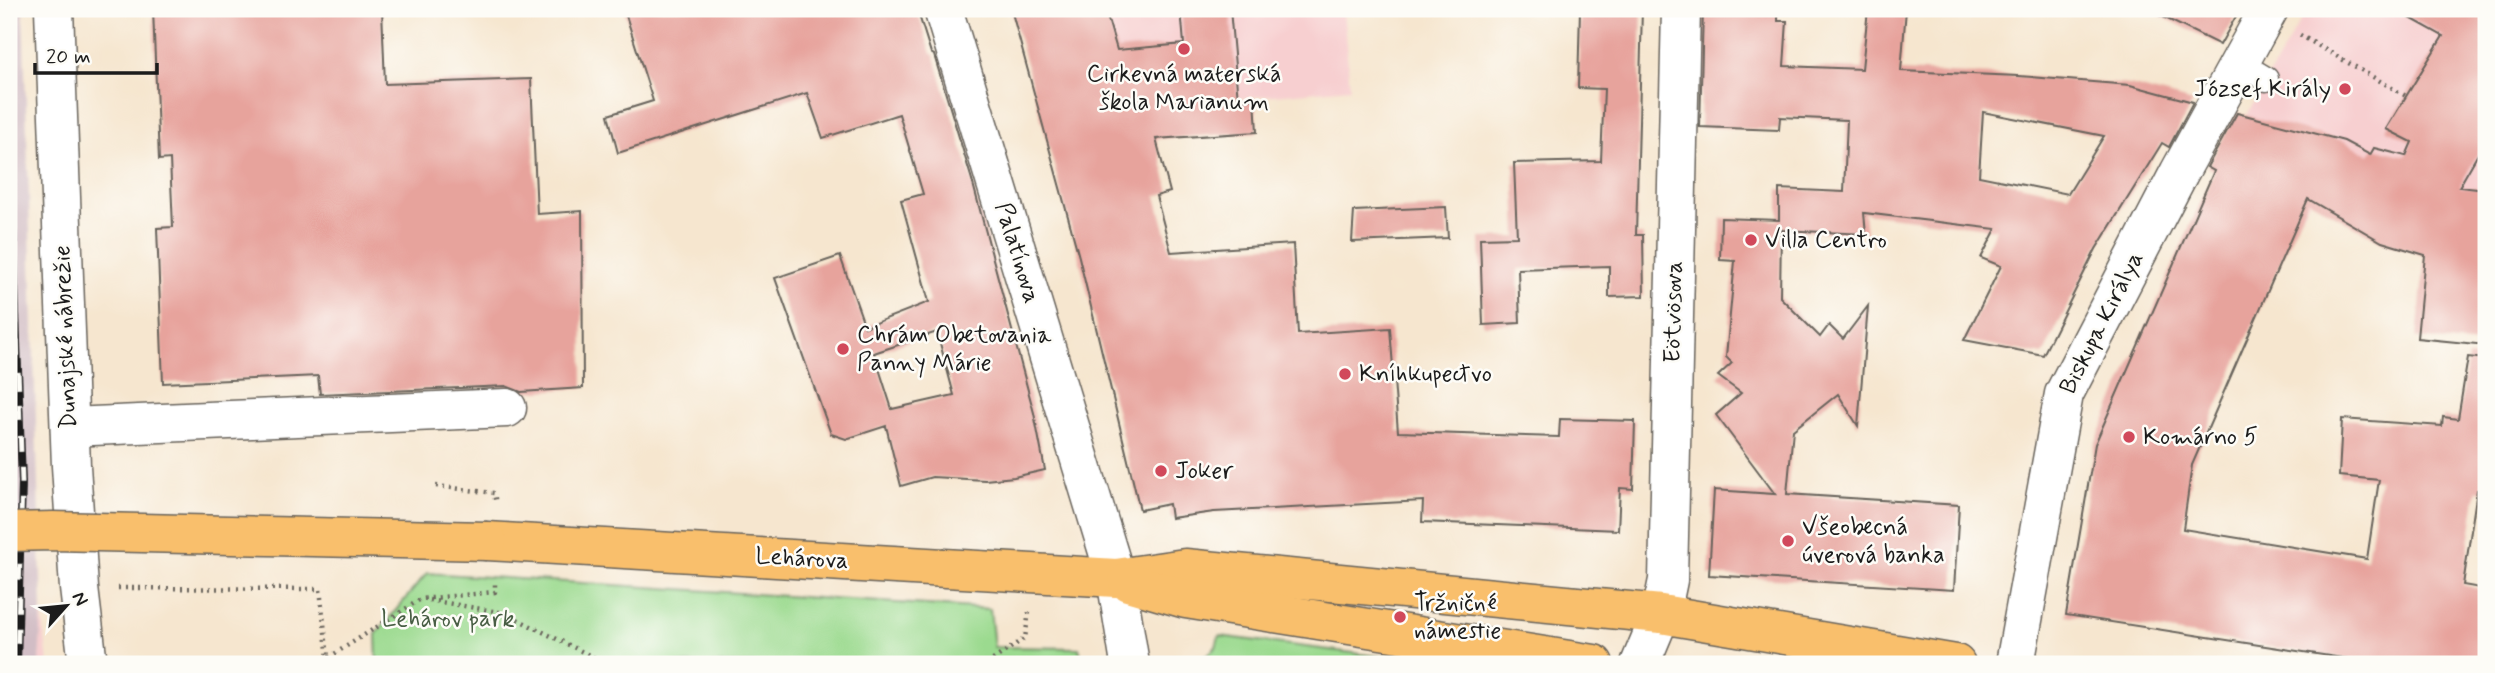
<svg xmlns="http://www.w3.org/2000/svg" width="2495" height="673" viewBox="0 0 2495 673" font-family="Mynerve,sans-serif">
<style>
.built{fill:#f7cfd0}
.industrial{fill:#d2bdc5}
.green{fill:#9bda8f;stroke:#5c7b56;stroke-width:2}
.building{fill:#e7a39c;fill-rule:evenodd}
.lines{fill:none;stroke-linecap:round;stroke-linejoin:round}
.service-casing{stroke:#68635b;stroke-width:27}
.minor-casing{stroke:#68635b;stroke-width:41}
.primary-casing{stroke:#68635b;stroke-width:41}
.path{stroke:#68635b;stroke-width:4.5;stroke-dasharray:2 5;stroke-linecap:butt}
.service{stroke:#fff;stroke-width:24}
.minor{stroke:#fff;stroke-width:38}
.primary{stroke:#f9bf6c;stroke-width:38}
.rail-casing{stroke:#1c1c1c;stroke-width:8}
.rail{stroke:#fdfcf7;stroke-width:5;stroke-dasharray:16;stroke-linecap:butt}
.primary-bridge-casing{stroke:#68635b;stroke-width:41;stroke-linecap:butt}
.primary-bridge{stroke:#f9bf6c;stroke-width:38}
.poi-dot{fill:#d1495b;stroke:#fdfcf7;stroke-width:2.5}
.labels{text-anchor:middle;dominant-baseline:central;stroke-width:5;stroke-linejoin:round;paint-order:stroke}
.poi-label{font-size:24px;fill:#1c1c1c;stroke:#fdfcf7;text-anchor:start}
.street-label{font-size:24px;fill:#1c1c1c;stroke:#fdfcf7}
.park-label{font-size:24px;fill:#485e44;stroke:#fdfcf7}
</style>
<rect width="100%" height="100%" fill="#fdfcf7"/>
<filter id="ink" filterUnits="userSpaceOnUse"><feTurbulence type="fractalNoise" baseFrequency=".0143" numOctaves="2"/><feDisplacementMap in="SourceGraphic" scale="14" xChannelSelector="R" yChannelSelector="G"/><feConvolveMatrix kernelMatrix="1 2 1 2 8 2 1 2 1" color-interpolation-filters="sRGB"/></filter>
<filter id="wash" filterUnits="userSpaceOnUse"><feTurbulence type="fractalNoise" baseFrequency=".00686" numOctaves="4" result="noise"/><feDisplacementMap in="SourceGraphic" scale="28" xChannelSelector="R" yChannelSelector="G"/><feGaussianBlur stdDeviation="1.57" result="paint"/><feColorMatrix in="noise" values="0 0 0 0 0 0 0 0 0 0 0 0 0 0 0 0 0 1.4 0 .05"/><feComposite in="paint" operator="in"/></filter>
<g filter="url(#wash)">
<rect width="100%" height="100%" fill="#f6e6cf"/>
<g class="built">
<path d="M1011,9H1343L1350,88L1041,117Z"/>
<path d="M2307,9H2486V270L2470,260L2425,255L2372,236L2310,200L2300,217L2215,171Z"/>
<path d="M42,611L48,664H39Z"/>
</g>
<path class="industrial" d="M9,9H23L42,611L39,664H9Z"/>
<g class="green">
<path d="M427,573L990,609L994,647L1079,648L1083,664H377L376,634Z"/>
<path d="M1219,636L1440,664H1197L1216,647Z"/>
</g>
<g id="blocks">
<g class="building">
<path d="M153,9H382L385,84L531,79L537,214L582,211L583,388L521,392L506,386L320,394L318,376L163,383L157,228L173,227L170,159L159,160Z"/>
<path d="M624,9H917L931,53L934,55L972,180L1034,413L1045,470L1014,477L985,480L932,477L901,486L886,426L846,439L831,434L775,278L840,256L865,327L929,302L901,200L923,194L899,114L823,138L807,93L618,153L608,115L653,101ZM937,332L954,395L892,409L874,353Z"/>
<path d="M1011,9H1105L1117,50L1184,44L1181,9H1230L1238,100L1255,99L1257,132L1156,139L1170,192L1156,196L1171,252L1293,244L1298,334L1390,328L1398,432L1559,437L1560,419L1635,421L1633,489L1620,488L1618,530L1422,522L1423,501L1214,512L1171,518L1169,504L1140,510L1079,257Z"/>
<path d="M1580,9H1642L1636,235H1643L1644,296L1609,297V266L1518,269L1520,323L1483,325L1480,238L1517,237L1514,163L1601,161L1604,89L1578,88Z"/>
<path d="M1703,9H1778V21H1787L1784,66L1862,69L1868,9H1906L1901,71L2019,76L2130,85L2193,102L2169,147L2162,143L2096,249L2043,355L1964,340L2001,266L1981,258L1996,229L1864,213L1866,234L1781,230L1780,297L1820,337L1829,325L1843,339L1868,306L1858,426L1838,394L1793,430L1787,494L1959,505L1954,590L1709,575L1714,490L1775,494L1716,415L1741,393L1718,376L1732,363L1726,357L1735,261L1720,260L1721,218L1779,220V189L1844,192L1847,120L1780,117L1779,130L1700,127ZM1983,112L2104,136L2068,194L1979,176Z"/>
<path d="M2147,9H2240L2220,45Z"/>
<path d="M2394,9H2486V140L2459,187L2486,190V345L2417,338L2425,255L2382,242L2308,199L2192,465L2183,529L2367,559L2379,480L2339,476L2342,419L2442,426L2443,417L2458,419L2468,357L2486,359V491L2477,490L2463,585L2486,589V664H2381L2066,615L2095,444L2214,171L2207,167L2237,113L2344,141L2370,155L2374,148L2406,156L2412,142L2386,129L2443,36Z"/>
<path d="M1446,207L1448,238L1352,242L1354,211Z"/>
</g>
</g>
</g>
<g filter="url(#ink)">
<use href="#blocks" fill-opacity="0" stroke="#68635b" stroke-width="2"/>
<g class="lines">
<defs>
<path id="service" d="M2239,63L2266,79"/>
<g id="minor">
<path d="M54,9L71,466L79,588L88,664"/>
<path d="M943,9L1116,578L1130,664"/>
<path d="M70,427L507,408"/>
<path d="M1640,664L1661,614L1668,580L1681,9"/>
<path d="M2015,664L2064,394L2179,173L2269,9"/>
</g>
<g id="primary">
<path d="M487,541L1116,578L1185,568L1661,614L1956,664"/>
<path d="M1128,582L1186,599L1594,664"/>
</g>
</defs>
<use href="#service" class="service-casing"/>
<use href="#minor" class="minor-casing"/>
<use href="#primary" class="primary-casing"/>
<g class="path">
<path d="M2300,35L2406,96"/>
<path d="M436,486L494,493L496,504"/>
<path d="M118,588L320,589L328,658"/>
<path d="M429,600L505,613L607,664"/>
<path d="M328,664V658L421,599L495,592V580"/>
<path d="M987,664L1025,638L1029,612"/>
</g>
<use href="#service" class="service"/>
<use href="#minor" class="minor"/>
<use href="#primary" class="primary"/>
<defs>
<path id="rail" d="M9,116L22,482L17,664"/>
</defs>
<use href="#rail" class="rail-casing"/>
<use href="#rail" class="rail"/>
<defs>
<path id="primary-bridge" d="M9,532L53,531L487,541"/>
</defs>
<use href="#primary-bridge" class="primary-bridge-casing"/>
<use href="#primary-bridge" class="primary-bridge"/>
</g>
</g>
<g class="poi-dot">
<circle cx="1184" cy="49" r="7"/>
<circle cx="2345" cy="89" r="7"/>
<circle cx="1751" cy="240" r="7"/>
<circle cx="843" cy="349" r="7"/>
<circle cx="1345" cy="374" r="7"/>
<circle cx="2129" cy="437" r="7"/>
<circle cx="1161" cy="471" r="7"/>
<circle cx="1788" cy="541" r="7"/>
<circle cx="1400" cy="617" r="7"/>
</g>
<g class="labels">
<g class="poi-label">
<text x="1184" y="74" text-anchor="middle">Cirkevná materská<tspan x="1184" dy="28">škola Marianum</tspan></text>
<text x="2331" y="89" text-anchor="end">József Király</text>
<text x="1765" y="240">Villa Centro</text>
<text x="857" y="335">Chrám Obetovania<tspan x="857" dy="28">Panny Márie</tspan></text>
<text x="1359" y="374">Kníhkupectvo</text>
<text x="2143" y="437">Komárno 5</text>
<text x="1175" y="471">Joker</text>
<text x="1802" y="527">Všeobecná<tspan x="1802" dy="28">úverová banka</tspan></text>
<text x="1414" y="603">Tržničné<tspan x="1414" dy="28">námestie</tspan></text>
</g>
<g class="street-label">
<text transform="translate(1017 253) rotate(73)">Palatínova</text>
<text transform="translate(1674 312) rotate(-89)">Eötvösova</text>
<text transform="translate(2102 323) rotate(-63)">Biskupa Királya</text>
<text transform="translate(66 337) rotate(-92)">Dunajské nábrežie</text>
<text transform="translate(802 559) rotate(3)">Lehárova</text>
</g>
<g class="park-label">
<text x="448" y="619">Lehárov park</text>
</g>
</g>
<rect width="2495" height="673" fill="none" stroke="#fdfcf7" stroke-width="35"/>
<g transform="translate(66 606) rotate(63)" stroke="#fdfcf7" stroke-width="5" paint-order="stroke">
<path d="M0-5L12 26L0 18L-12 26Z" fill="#1c1c1c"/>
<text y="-10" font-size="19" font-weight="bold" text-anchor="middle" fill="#1c1c1c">N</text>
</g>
<path d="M35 63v10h122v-10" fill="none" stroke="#1c1c1c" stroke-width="3.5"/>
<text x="46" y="63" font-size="21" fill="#1c1c1c" stroke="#fdfcf7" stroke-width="5" paint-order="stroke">20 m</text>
</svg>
